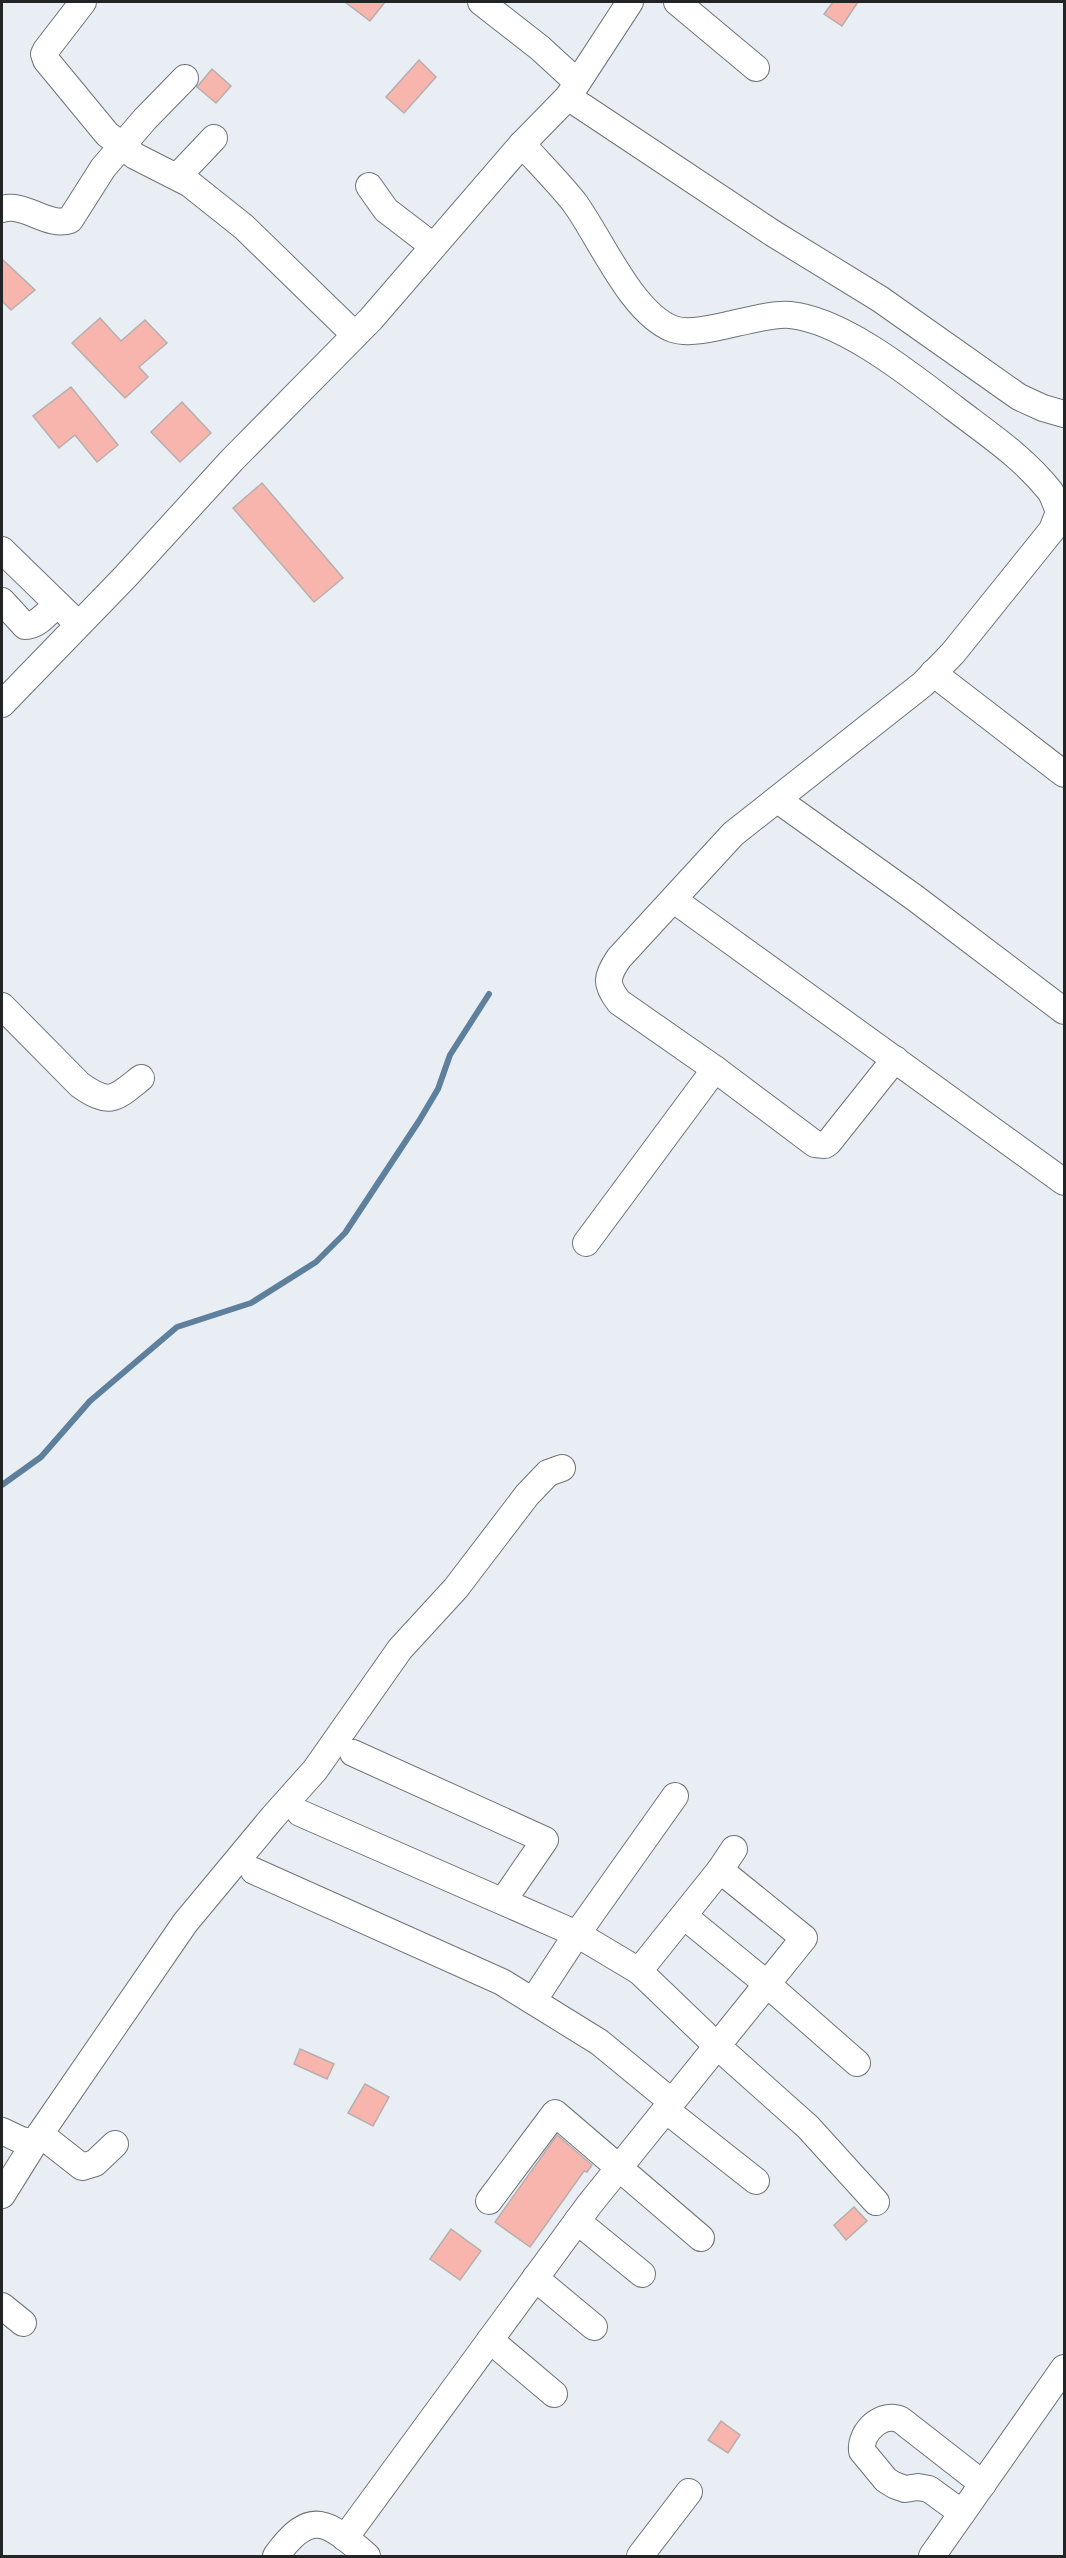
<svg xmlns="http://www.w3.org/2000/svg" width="1066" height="2558" viewBox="0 0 1066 2558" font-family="'Fira Sans',sans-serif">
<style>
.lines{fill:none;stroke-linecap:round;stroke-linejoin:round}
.stream{stroke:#5f809d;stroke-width:6}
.building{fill:#f7b5ad;stroke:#b7afae;stroke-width:1.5}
.minor-casing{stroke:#6e7478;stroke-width:28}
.minor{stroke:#fff;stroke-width:26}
</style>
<rect width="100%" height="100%" fill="#e8eef4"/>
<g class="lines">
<path class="stream" d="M2,1485L41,1457L90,1401L177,1327L251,1303L316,1262L345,1233L419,1121L438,1089L450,1055L489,994"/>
</g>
<g class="building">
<path d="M345,2H385L370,21Z"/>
<path d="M833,2H858L842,26L824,14Z"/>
<path d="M419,60L436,77L404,113L386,97Z"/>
<path d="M212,69L231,86L216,103L197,87Z"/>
<path d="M2,259L35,290L11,310L2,301Z"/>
<path d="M100,318L121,341L145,320L167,343L139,367L148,377L125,398L72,343Z"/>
<path d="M71,387L118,445L97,462L75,435L59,448L33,416Z"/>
<path d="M182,402L211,433L180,462L151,432Z"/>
<path d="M262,483L343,578L314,602L233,508Z"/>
<path d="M300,2049L334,2064L327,2079L294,2064Z"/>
<path d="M365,2084L389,2097L373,2126L348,2113Z"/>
<path d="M557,2135L592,2165L587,2172L584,2171L530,2247L495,2222Z"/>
<path d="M854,2207L867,2221L846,2240L834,2225Z"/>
<path d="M451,2229L481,2251L460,2280L430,2259Z"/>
<path d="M721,2421L740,2435L728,2453L708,2440Z"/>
</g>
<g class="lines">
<defs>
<g id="minor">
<path d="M83,2L46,50L44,54L46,60L107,134L135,156L190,184L244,227L355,335"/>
<path d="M481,2L540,48L577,82"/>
<path d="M677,2L756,68"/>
<path d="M568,97L774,234L880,299L1019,397L1043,408L1064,414"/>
<path d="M522,144C539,163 558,182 574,202C600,237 631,313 673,329C700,339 758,312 790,315C843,320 912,376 954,408C988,434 1023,457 1050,491C1054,497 1056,505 1059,512L1052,530L953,653L923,684L733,834L619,958C606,977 605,984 619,1002L715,1069L815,1144L825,1145L829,1142L895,1059"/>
<path d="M178,176L214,138"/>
<path d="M369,186L386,210L433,246"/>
<path d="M2,209C25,202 48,228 70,220L103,168L145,119L185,78"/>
<path d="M2,550L78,624"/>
<path d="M2,601L25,626C38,626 48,612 57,604"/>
<path d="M933,673L1064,774"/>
<path d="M2,704L126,576L232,460L371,319L522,144L568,97L630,2"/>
<path d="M778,800L915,898L1064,1011"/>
<path d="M674,900L1064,1182"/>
<path d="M2,1006L80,1085C110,1106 115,1099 141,1078"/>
<path d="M586,1243L715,1069"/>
<path d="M353,1753L545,1840L503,1901"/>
<path d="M300,1813L577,1934L639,1971L716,2045L808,2127L876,2202"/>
<path d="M254,1871L502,1982L599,2042L672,2102"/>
<path d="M684,1916L767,1984L857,2063"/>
<path d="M639,1971L720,1870L734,1849"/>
<path d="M533,2001L577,1934L675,1796"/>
<path d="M666,2110L756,2181"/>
<path d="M2,2131L21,2140L34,2142"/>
<path d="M40,2134L82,2167L95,2163L115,2144"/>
<path d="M2,2195L40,2134L185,1923L273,1817L315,1770L400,1649L456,1588L527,1495L548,1473L562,1468"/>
<path d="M489,2201L555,2113L701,2238"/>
<path d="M577,2221L642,2274"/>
<path d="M535,2278L594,2327"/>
<path d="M2,2306L23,2323"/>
<path d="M490,2340L554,2394"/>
<path d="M962,2513L929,2489L918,2487L905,2489L894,2485L886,2480L862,2451C860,2431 883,2411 901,2420L983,2484"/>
<path d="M345,2538L589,2205L804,1938L720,1870"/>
<path d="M276,2556C311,2507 328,2522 367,2556"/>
<path d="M640,2556L689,2492"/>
<path d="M932,2556L1064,2368"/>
</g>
</defs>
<use href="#minor" class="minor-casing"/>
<use href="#minor" class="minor"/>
</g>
<rect width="1066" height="2558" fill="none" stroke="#222426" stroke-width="6"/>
</svg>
